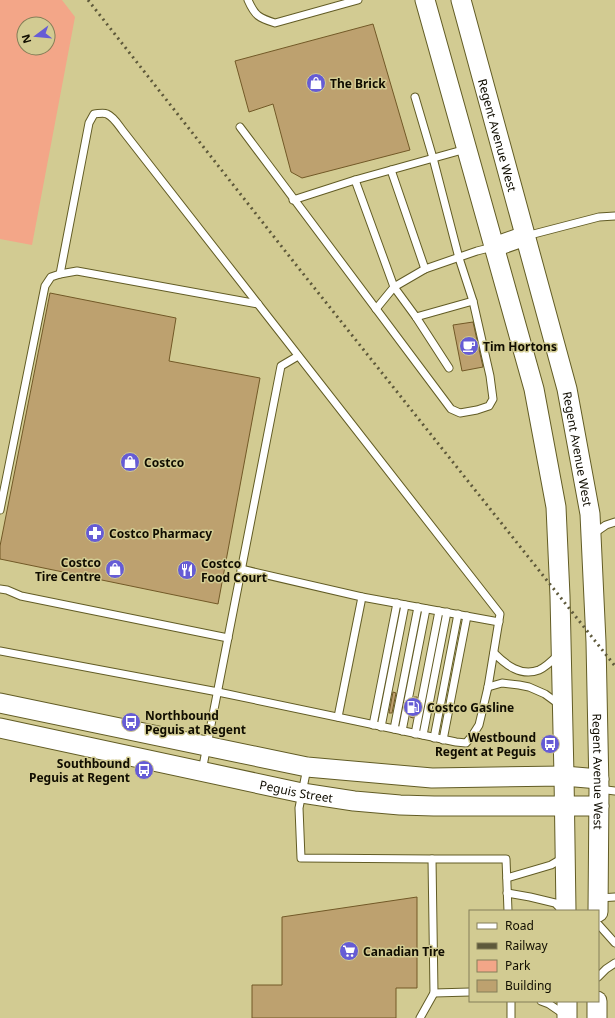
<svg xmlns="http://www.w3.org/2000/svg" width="615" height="1018" viewBox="0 0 615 1018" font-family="'Noto Sans',sans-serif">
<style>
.green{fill:#f3a688;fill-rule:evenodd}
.building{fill:#bda16f;stroke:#725927}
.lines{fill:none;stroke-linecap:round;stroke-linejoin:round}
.lane-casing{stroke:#625c25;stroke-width:9}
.secondary-casing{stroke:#625c25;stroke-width:21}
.lane{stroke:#fff;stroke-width:7}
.secondary{stroke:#fff;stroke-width:19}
.rail{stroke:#5e593b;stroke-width:3;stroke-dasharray:2 4;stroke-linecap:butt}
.labels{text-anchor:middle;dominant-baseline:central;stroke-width:3;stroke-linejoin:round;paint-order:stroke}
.poi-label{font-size:12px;font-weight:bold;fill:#100d00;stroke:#d2cb92;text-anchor:start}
.street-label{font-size:12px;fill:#100d00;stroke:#d2cb92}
</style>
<rect width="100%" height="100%" fill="#d2cb92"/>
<path class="green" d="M0,0H62L75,17L32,245L0,239ZM24,24H48V48H24Z"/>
<g class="building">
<path d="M373,24L410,150L302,178L291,172L273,104L249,112L235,61Z"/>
<path d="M50,293L176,318L169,361L260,378L218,604L0,559V546Z"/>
<path d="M473,322L483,367L462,371L453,325Z"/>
<path d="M393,692L396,693L392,713H389Z"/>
<path d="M414,697H417L413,718L410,717Z"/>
<path d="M417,897V988H396V1018H252V985H282V917Z"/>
</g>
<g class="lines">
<defs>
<g id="lane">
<path d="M248,0C255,16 259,18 275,23L358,0"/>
<path d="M240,127L451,409L460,413L477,410L489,406L493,399L490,376L473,301L459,258L433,158L415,97"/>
<path d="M391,170L425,269"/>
<path d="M355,180L394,287L416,317L449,368"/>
<path d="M293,200L355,180L466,149"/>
<path d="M526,236L599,217L615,216"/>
<path d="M60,274L77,271L258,304"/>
<path d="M376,309L394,287L425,269L477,251L493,247"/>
<path d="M416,317L473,301"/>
<path d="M0,510L45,286L51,277L60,274L89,123L94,114C98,114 103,112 107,114C114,117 119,126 123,131L500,614L488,687L479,725L472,736L466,743L456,742L218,692L0,651"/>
<path d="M593,534L606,525L615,522"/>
<path d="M241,569L362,597L499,622"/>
<path d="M0,589L7,590L21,596L228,638"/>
<path d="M494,653C506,665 521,677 539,670C546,667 553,660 559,654"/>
<path d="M488,687L502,683L519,685L529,687L545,694L560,705"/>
<path d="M338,717L362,597"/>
<path d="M373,725L397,603"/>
<path d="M381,727L405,605"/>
<path d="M394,729L418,607"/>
<path d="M402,731L426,609"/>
<path d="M415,734L439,611"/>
<path d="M423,735L447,612"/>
<path d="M434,738L458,614"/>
<path d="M443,740L467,616"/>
<path d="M307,768L299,808L301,858L432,859L434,993L420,1018"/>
<path d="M202,771L281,366L298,356"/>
<path d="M599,789L615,791"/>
<path d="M432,859H506L508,911"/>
<path d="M507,878L551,865L563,858"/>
<path d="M507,893L530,897L555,903L563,911"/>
<path d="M599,898L615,897"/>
<path d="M598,924L615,943"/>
<path d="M598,977L606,969L615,963"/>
<path d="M434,993L470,992"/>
<path d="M511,1001V1018"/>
<path d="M541,1001L549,1004L565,1015"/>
</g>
<g id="secondary">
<path d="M425,0L534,389L556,507L560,596L564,776L566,911"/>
<path id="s1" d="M461,0L567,389L590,514L596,642L599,789L598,912"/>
<path d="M494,247L525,236"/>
<path d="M0,703L307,767L432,778L564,776L599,779"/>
<path id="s2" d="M0,728L302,793L354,801L400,805L434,806H599"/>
<path d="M567,1001V1018"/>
<path d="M597,1018V1001"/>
</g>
</defs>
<use href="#lane" class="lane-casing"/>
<use href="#secondary" class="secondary-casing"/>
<use href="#lane" class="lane"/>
<use href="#secondary" class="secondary"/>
<path class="rail" d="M88,0L293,261L615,666"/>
</g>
<defs>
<symbol id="shop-disc" viewBox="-11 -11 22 22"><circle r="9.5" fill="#665cd5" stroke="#d2cb92"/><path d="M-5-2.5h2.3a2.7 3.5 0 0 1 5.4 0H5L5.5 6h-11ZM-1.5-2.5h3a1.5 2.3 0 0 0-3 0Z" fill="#fff"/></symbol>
<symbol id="cafe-disc" viewBox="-11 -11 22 22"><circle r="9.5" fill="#665cd5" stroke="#d2cb92"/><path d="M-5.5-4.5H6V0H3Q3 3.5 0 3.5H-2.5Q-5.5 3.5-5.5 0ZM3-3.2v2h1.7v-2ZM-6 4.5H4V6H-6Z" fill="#fff"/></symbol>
<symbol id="pharmacy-disc" viewBox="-11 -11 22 22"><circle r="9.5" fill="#665cd5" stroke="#d2cb92"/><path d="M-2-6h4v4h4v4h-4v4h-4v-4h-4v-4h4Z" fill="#fff"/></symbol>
<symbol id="restaurant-disc" viewBox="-11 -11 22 22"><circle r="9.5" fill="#665cd5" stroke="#d2cb92"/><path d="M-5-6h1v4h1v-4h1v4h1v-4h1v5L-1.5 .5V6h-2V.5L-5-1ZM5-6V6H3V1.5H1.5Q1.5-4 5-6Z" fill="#fff"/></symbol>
<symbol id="fuel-disc" viewBox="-11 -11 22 22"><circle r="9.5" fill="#665cd5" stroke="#d2cb92"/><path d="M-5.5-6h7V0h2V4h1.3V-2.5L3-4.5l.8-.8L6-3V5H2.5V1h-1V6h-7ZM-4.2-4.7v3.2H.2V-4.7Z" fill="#fff"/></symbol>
<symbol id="bus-disc" viewBox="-11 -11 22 22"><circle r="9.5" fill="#665cd5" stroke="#d2cb92"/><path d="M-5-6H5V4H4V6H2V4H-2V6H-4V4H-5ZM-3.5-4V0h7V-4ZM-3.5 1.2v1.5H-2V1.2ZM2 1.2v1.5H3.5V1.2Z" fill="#fff"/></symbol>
<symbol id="supermarket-disc" viewBox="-11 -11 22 22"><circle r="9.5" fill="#665cd5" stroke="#d2cb92"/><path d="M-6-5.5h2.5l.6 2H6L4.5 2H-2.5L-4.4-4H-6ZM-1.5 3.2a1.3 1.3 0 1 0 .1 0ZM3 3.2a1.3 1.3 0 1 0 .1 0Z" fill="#fff"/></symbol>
</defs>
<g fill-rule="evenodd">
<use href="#shop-disc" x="305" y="72" width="22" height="22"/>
<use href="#cafe-disc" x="458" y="335" width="22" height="22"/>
<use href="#shop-disc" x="119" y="451" width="22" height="22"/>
<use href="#pharmacy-disc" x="84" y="522" width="22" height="22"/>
<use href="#shop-disc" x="104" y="558" width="22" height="22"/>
<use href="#restaurant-disc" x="176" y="559" width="22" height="22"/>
<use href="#fuel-disc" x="402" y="696" width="22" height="22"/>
<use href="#bus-disc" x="120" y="711" width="22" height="22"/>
<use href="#bus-disc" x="539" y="733" width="22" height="22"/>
<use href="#bus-disc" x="133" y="759" width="22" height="22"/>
<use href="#supermarket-disc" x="338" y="940" width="22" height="22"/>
</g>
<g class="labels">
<g class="poi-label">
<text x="330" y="83">The Brick</text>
<text x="483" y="346">Tim Hortons</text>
<text x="144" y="462">Costco</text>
<text x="109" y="533">Costco Pharmacy</text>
<text x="101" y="562" text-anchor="end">Costco<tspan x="101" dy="14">Tire Centre</tspan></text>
<text x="201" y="563">Costco<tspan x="201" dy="14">Food Court</tspan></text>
<text x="427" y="707">Costco Gasline</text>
<text x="145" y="715">Northbound<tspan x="145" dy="14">Peguis at Regent</tspan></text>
<text x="536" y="737" text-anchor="end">Westbound<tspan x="536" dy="14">Regent at Peguis</tspan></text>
<text x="130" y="763" text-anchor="end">Southbound<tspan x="130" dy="14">Peguis at Regent</tspan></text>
<text x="363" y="951">Canadian Tire</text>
</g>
<g class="street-label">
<text stroke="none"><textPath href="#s1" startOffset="140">Regent Avenue West</textPath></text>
<text stroke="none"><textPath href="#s1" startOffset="464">Regent Avenue West</textPath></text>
<text stroke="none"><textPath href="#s1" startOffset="788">Regent Avenue West</textPath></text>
<text stroke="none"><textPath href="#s2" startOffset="303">Peguis Street</textPath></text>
</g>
</g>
<rect x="469" y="910" width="130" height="92" fill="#d2cb92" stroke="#847f58"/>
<rect x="477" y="923" width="20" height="6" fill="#ffffff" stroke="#847f58"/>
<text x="505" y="930" font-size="12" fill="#100d00">Road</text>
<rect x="477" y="943" width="20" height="6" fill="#5e593b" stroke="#847f58"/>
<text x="505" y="950" font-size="12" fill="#100d00">Railway</text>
<rect x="477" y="960" width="20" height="12" fill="#f3a688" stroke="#847f58"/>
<text x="505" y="970" font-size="12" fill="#100d00">Park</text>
<rect x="477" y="980" width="20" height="12" fill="#bda16f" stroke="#847f58"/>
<text x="505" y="990" font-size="12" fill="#100d00">Building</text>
<g transform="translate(36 36) rotate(254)"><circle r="19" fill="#d2cb92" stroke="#847f58"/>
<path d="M0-3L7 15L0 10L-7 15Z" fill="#665cd5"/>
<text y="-6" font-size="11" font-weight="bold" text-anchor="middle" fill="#100d00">N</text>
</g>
</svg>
